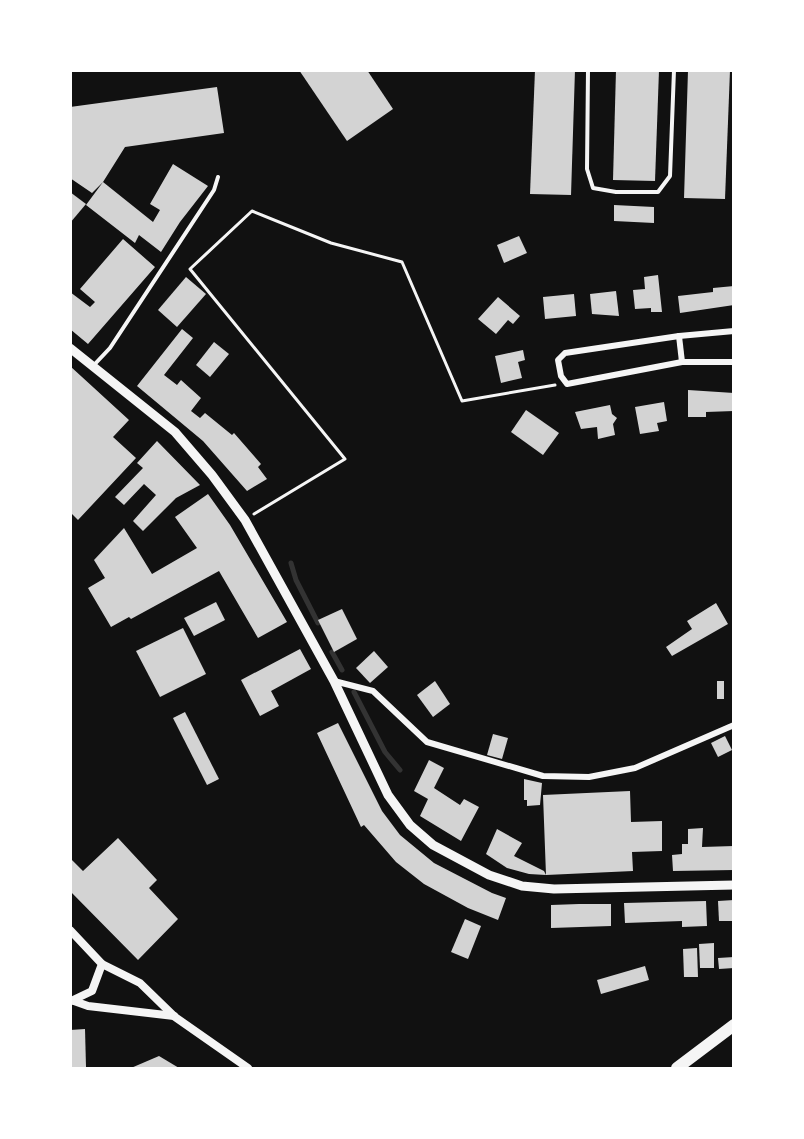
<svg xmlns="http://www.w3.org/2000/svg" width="804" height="1139" viewBox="0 0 804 1139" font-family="Rubik,sans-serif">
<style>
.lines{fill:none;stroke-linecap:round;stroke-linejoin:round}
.stream{stroke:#333;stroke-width:5}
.building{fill:#d3d3d3}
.path{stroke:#f5f5f5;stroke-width:3}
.service{stroke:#f5f5f5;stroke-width:4}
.minor{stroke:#f5f5f5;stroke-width:6}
.tertiary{stroke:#f5f5f5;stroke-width:8}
.secondary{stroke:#f5f5f5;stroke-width:9}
.trunk{stroke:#f5f5f5;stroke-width:12}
</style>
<rect width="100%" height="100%" fill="#111"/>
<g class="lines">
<g class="stream">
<path d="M291,563L296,580L318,623"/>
<path d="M332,652L342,670"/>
<path d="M354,692L385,752L400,770"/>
</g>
</g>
<g class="building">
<path d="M299,70H367L393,109L347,141Z"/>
<path d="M535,70H575L571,195L530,194Z"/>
<path d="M616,70H659L655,181L613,180Z"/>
<path d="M688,70H730L725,199L684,198Z"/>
<path d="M217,87L224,133L125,147L103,182L153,222L160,210L150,204L173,164L208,186L180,222L161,252L139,235L135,243L86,205L103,182L92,193L70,178V107Z"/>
<path d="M70,192L86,204L70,223Z"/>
<path d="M614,205L654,207V223L614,221Z"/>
<path d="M519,236L527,253L504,263L497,245Z"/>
<path d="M123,239L155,267L88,344L70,329V292L90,307L95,302L80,289Z"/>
<path d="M658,275L662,312H651V308L635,309L633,290L645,289L644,277Z"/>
<path d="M186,277L206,294L177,327L158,310Z"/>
<path d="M734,286V305L680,313L678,296L713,292V288Z"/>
<path d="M616,291L619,316L592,314L590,294Z"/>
<path d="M574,294L576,316L545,319L543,297Z"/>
<path d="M498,297L520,316L513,324L508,320L496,334L478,319Z"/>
<path d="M182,329L193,338L164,375L177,385L181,380L201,398L191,411L200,418L205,413L232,435L234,433L261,464L258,467L267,479L247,491L203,441L137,386Z"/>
<path d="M214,342L229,354L210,377L196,365Z"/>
<path d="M523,350L525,360L518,362L522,378L501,383L495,356Z"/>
<path d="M70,366L129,420L113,437L136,458L78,520L70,512Z"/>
<path d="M688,390L734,393V411L706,412V417H688Z"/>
<path d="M664,402L667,421L657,423L659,431L640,434L635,407Z"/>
<path d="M610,405L612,414L617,418L613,424L615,435L598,439L597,427L581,429L575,412Z"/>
<path d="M526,410L559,433L543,455L511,432Z"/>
<path d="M157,441L200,485L176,498L143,531L133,521L156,495L144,484L124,505L115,497L143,468L137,463Z"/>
<path d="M208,494L230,525L287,622L258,638L219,571L131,619L129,617L111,627L88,588L105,578L94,560L124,528L152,574L197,548L175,517Z"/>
<path d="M216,602L225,620L194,636L184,618Z"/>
<path d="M716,603L728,624L672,656L666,647L692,629L687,621Z"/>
<path d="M342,609L357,639L334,652L318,620Z"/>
<path d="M183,628L206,674L160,697L136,651Z"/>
<path d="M300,649L311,669L271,691L279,706L260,716L241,680Z"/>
<path d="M374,651L388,667L370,683L356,668Z"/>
<path d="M435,681L450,704L433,717L417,695Z"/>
<rect x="717" y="681" width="7" height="18"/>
<path d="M185,712L219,779L207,785L173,718Z"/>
<path d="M338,723L382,811L400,835L434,863L492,893L506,898L498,920L468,908L424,884L396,862L364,825L361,827L317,733Z"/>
<path d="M493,734L508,738L502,759L487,755Z"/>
<path d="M725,736L732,750L718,757L711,743Z"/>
<path d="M429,760L444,768L434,788L460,805L464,799L479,807L461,841L420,816L428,799L414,791Z"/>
<path d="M524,779L542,783L540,805L527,806V800H524Z"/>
<path d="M630,791L631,822L662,821V851L632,852L633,871L546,875L529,874L507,868L486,854L497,829L522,843L514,856L544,871L546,875L543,795Z"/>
<path d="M703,828L702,847L734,846V870L673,871L672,855L682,854V844H688V829Z"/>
<path d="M118,838L157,880L149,888L178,919L138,960L70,891V858L83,871Z"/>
<path d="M734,900V921H719L718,901Z"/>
<path d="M706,901L707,926L682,927V921L625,923L624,903Z"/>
<path d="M579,904H611V926L551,928V905Z"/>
<path d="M465,919L481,926L468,959L451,952Z"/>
<path d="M714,943V968H700L699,944Z"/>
<path d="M697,948L698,977H684L683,949Z"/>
<path d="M734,957V968L719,969L718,958Z"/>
<path d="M645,966L649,980L601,994L597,980Z"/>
<path d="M85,1029L86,1067L70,1068V1030Z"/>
<path d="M159,1056L179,1068H131Z"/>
</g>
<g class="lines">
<path class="path" d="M254,514L345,459L190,269L252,211L331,243L402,262L462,401L555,385"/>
<g class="service">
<path d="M588,70L587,169L593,188L616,192H658L670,176L674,70"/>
<path d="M93,366L110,348L214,190L218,177"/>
</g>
<g class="minor">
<path d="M734,331L679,336L565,353L558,360L561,376L567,384L682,362H734"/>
<path d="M679,336L682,362"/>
<path d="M334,681L373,691L427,742L543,776L589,777L635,768L734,725"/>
</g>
<g class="tertiary">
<path d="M70,930L102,964L92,991L71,1001"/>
<path d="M102,964L140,983L175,1017L248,1068"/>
<path d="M74,1001L88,1006L174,1016"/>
</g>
<path class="secondary" d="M70,348L175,432L212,475L245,520L334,681L388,795L410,825L433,845L489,875L522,886L554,889L734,885"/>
<path class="trunk" d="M677,1068L734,1025"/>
</g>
<rect width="804" height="1139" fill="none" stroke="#ffffff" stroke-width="144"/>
</svg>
